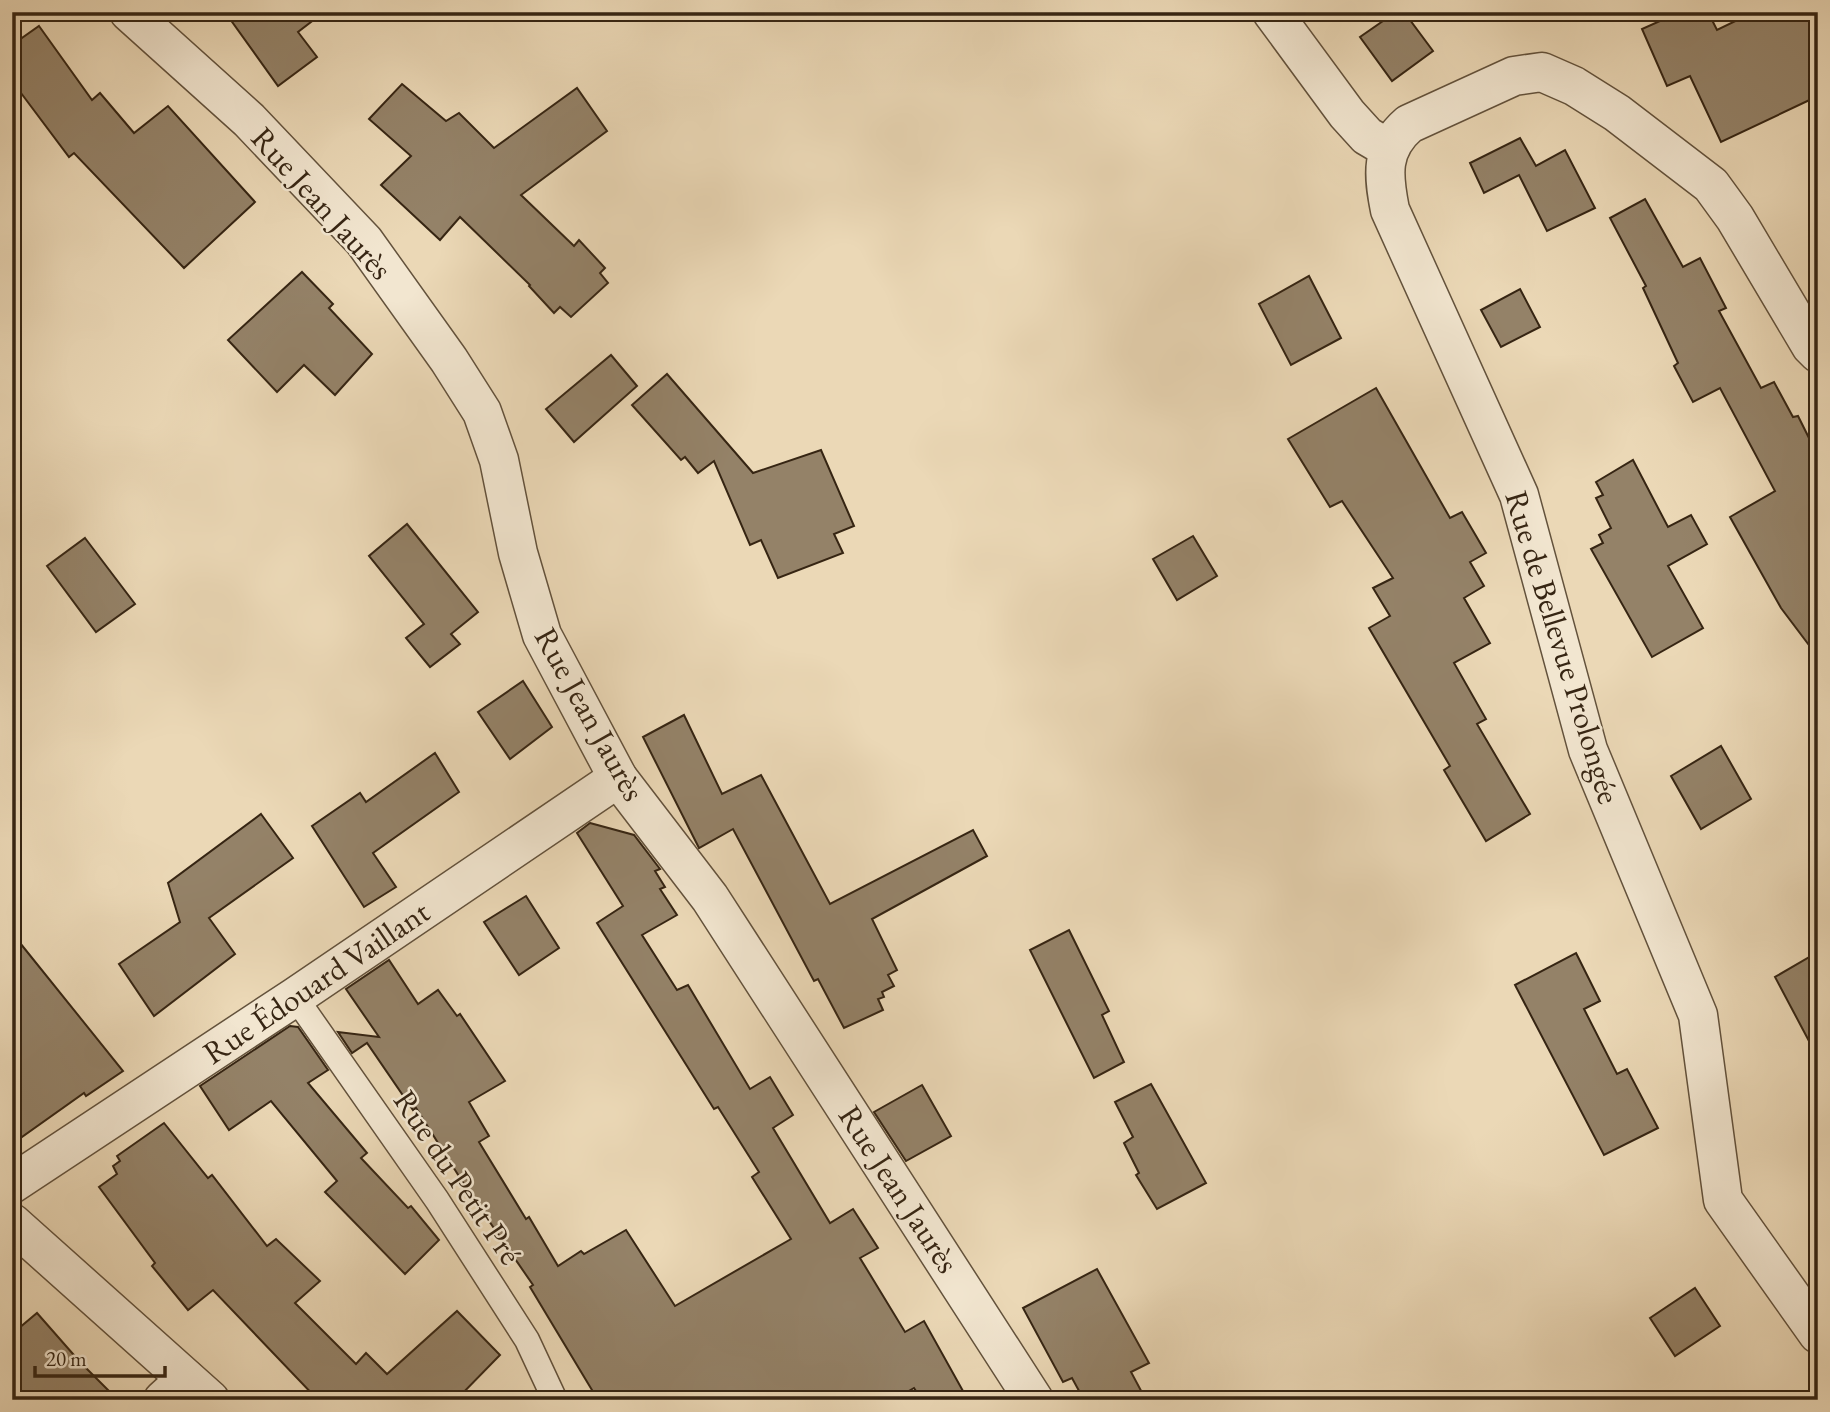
<svg xmlns="http://www.w3.org/2000/svg" width="1830" height="1412" viewBox="0 0 1830 1412" font-family="'EB Garamond',serif">
<style>
.building{fill:#948268;stroke:#362513;stroke-width:2}
.lines{fill:none;stroke-linecap:round;stroke-linejoin:round}
.service-casing{stroke:#63523c;stroke-width:27}
.minor-casing{stroke:#63523c;stroke-width:41}
.tertiary-casing{stroke:#63523c;stroke-width:41}
.service{stroke:#f2e6d0;stroke-width:24}
.minor{stroke:#f2e6d0;stroke-width:38}
.tertiary{stroke:#f2e6d0;stroke-width:38}
.labels{text-anchor:middle;dominant-baseline:central;stroke-width:5;stroke-linejoin:round;paint-order:stroke}
.street-label{font-size:32px;fill:#362513;stroke:#f2e6d0}
</style>
<rect width="100%" height="100%" fill="#ebd8b6"/>
<filter id="stains"><feTurbulence type="fractalNoise" baseFrequency=".00286" numOctaves="4"/><feColorMatrix values="0 0 0 0 .2 0 0 0 0 .09 0 0 0 0 .02 0 0 0 .5 -.17"/></filter>
<radialGradient id="worn" r=".72"><stop offset=".6" stop-color="#630" stop-opacity="0"/><stop offset="1" stop-color="#630" stop-opacity=".3"/></radialGradient>
<g class="building">
<path d="M225,12H324L298,32L317,57L278,86Z"/>
<path d="M1396,12H1404L1433,51L1392,81L1360,37Z"/>
<path d="M1680,12H1708L1717,30L1754,12H1818V96L1721,142L1690,76L1667,86L1642,29Z"/>
<path d="M39,26L92,100L100,93L134,133L168,106L255,202L184,268L74,153L69,157L12,81V45Z"/>
<path d="M402,84L446,121L459,113L494,148L577,88L607,131L521,195L574,246L579,240L605,268L600,273L608,283L571,317L560,307L554,313L529,286L530,285L460,217L440,240L381,185L411,156L369,119Z"/>
<path d="M1520,138L1536,166L1565,150L1595,208L1547,231L1519,175L1484,193L1470,163Z"/>
<path d="M1645,199L1683,267L1700,258L1726,308L1719,311L1761,388L1774,382L1793,417L1798,416L1818,456V657L1781,608L1730,517L1775,491L1720,388L1693,402L1674,366L1678,363L1643,288L1646,286L1610,218Z"/>
<path d="M302,272L333,304L329,308L372,354L335,395L304,365L277,392L228,340Z"/>
<path d="M1309,276L1341,338L1291,365L1259,304Z"/>
<path d="M1520,289L1540,327L1501,347L1481,310Z"/>
<path d="M611,355L637,386L574,442L546,409Z"/>
<path d="M667,374L753,473L821,450L854,526L834,534L843,553L778,578L761,540L750,545L714,461L698,473L685,457L681,460L632,405Z"/>
<path d="M1376,388L1450,518L1462,512L1486,553L1470,562L1484,586L1464,598L1490,643L1454,663L1486,719L1477,724L1530,814L1486,841L1444,770L1450,766L1369,628L1390,616L1373,588L1393,578L1342,501L1330,507L1288,439Z"/>
<path d="M1633,460L1668,527L1691,515L1707,544L1668,566L1703,628L1652,657L1591,549L1603,543L1599,535L1611,528L1596,498L1603,495L1596,482Z"/>
<path d="M407,524L478,612L451,634L460,644L430,667L406,638L424,624L369,556Z"/>
<path d="M1193,536L1217,576L1177,600L1153,559Z"/>
<path d="M85,538L135,604L96,632L47,566Z"/>
<path d="M523,681L552,727L510,759L478,712Z"/>
<path d="M684,715L722,794L761,775L830,904L973,830L987,856L872,919L897,970L888,975L894,986L882,992L884,997L878,999L883,1010L844,1028L818,979L814,981L733,829L699,848L698,846L643,737Z"/>
<path d="M1721,746L1751,799L1701,829L1671,776Z"/>
<path d="M435,753L459,792L373,853L396,887L364,907L312,826L360,793L366,802Z"/>
<path d="M261,814L293,858L209,918L235,954L154,1016L119,964L180,922L168,883Z"/>
<path d="M590,823L634,835L660,869L655,871L665,887L660,889L677,915L642,935L677,990L688,985L750,1089L770,1077L793,1115L773,1128L830,1223L853,1209L878,1248L860,1258L905,1332L924,1321L968,1400H922L914,1388L893,1400H598L530,1287L533,1285L467,1189L416,1108L413,1110L367,1043L352,1053L338,1032L379,1037L346,989L389,960L418,1004L438,990L457,1016L460,1014L505,1081L469,1102L489,1136L479,1142L526,1219L529,1217L558,1266L581,1251L584,1254L626,1230L675,1306L791,1239L752,1177L759,1172L718,1107L714,1109L597,923L623,906L577,833Z"/>
<path d="M526,896L559,948L519,975L484,922Z"/>
<path d="M1069,930L1109,1011L1102,1015L1124,1062L1094,1078L1030,950Z"/>
<path d="M12,933L123,1071L86,1096L84,1093L12,1144Z"/>
<path d="M1818,952V1058L1775,977Z"/>
<path d="M1576,953L1600,1001L1584,1009L1617,1074L1627,1069L1658,1128L1604,1155L1515,985Z"/>
<path d="M290,1026L298,1027L328,1070L308,1083L367,1153L361,1158L408,1208L411,1206L439,1240L405,1274L325,1192L337,1181L271,1101L229,1130L200,1086Z"/>
<path d="M1151,1084L1206,1183L1157,1209L1136,1175L1139,1173L1124,1143L1133,1137L1115,1102Z"/>
<path d="M922,1085L951,1136L906,1161L874,1112Z"/>
<path d="M164,1123L208,1178L212,1175L267,1246L276,1239L320,1281L295,1303L356,1364L366,1353L387,1374L457,1311L500,1355L456,1400H318L213,1290L188,1310L152,1266L155,1263L99,1187L117,1174L113,1166L120,1161L117,1156Z"/>
<path d="M1097,1269L1149,1363L1131,1372L1146,1400H1084L1072,1378L1063,1382L1023,1308Z"/>
<path d="M1695,1288L1720,1326L1675,1356L1650,1318Z"/>
<path d="M37,1313L80,1362L118,1400H12V1334Z"/>
</g>
<g class="lines">
<defs>
<path id="service" d="M295,997L437,1200L527,1340L555,1400"/>
<g id="minor">
<path d="M129,12L249,120L364,241L449,360L482,412L499,460L518,553L542,635L618,778L710,898L1034,1400"/>
<path d="M1272,12L1347,114L1367,136L1389,149"/>
<path d="M1818,353L1811,346L1735,218L1711,185L1617,113L1574,86L1542,72L1514,76L1409,124C1380,149 1383,175 1390,210L1519,495L1588,750L1698,1015L1723,1200L1818,1334"/>
<path d="M12,1184L295,997L618,778"/>
<path d="M163,1400L186,1379"/>
</g>
<path id="tertiary" d="M12,1223L210,1400"/>
</defs>
<use href="#service" class="service-casing"/>
<use href="#minor" class="minor-casing"/>
<use href="#tertiary" class="tertiary-casing"/>
<use href="#service" class="service"/>
<use href="#minor" class="minor"/>
<use href="#tertiary" class="tertiary"/>
</g>
<g class="labels">
<g class="street-label">
<text transform="translate(322 203) rotate(48)">Rue Jean Jaurès</text>
<text transform="translate(1563 647) rotate(73)">Rue de Bellevue Prolongée</text>
<text transform="translate(590 714) rotate(61)">Rue Jean Jaurès</text>
<text transform="translate(316 982) rotate(-34)">Rue Édouard Vaillant</text>
<text transform="translate(458 1177) rotate(56)">Rue du Petit Pré</text>
<text transform="translate(899 1189) rotate(57)">Rue Jean Jaurès</text>
</g>
</g>
<rect width="1830" height="1412" fill="none" stroke="#ebd8b6" stroke-width="42"/>
<rect x="14" y="14" width="1802" height="1384" fill="none" stroke="#362513" stroke-width="3.5"/>
<rect x="21" y="21" width="1788" height="1370" fill="none" stroke="#362513" stroke-width="2"/>
<path d="M35 1366v10h130v-10" fill="none" stroke="#362513" stroke-width="3.5"/>
<text x="46" y="1366" font-size="21" fill="#362513" stroke="#f2e6d0" stroke-width="5" paint-order="stroke">20 m</text>
<rect width="100%" height="100%" filter="url(#stains)"/>
<rect width="100%" height="100%" fill="url(#worn)"/>
</svg>
